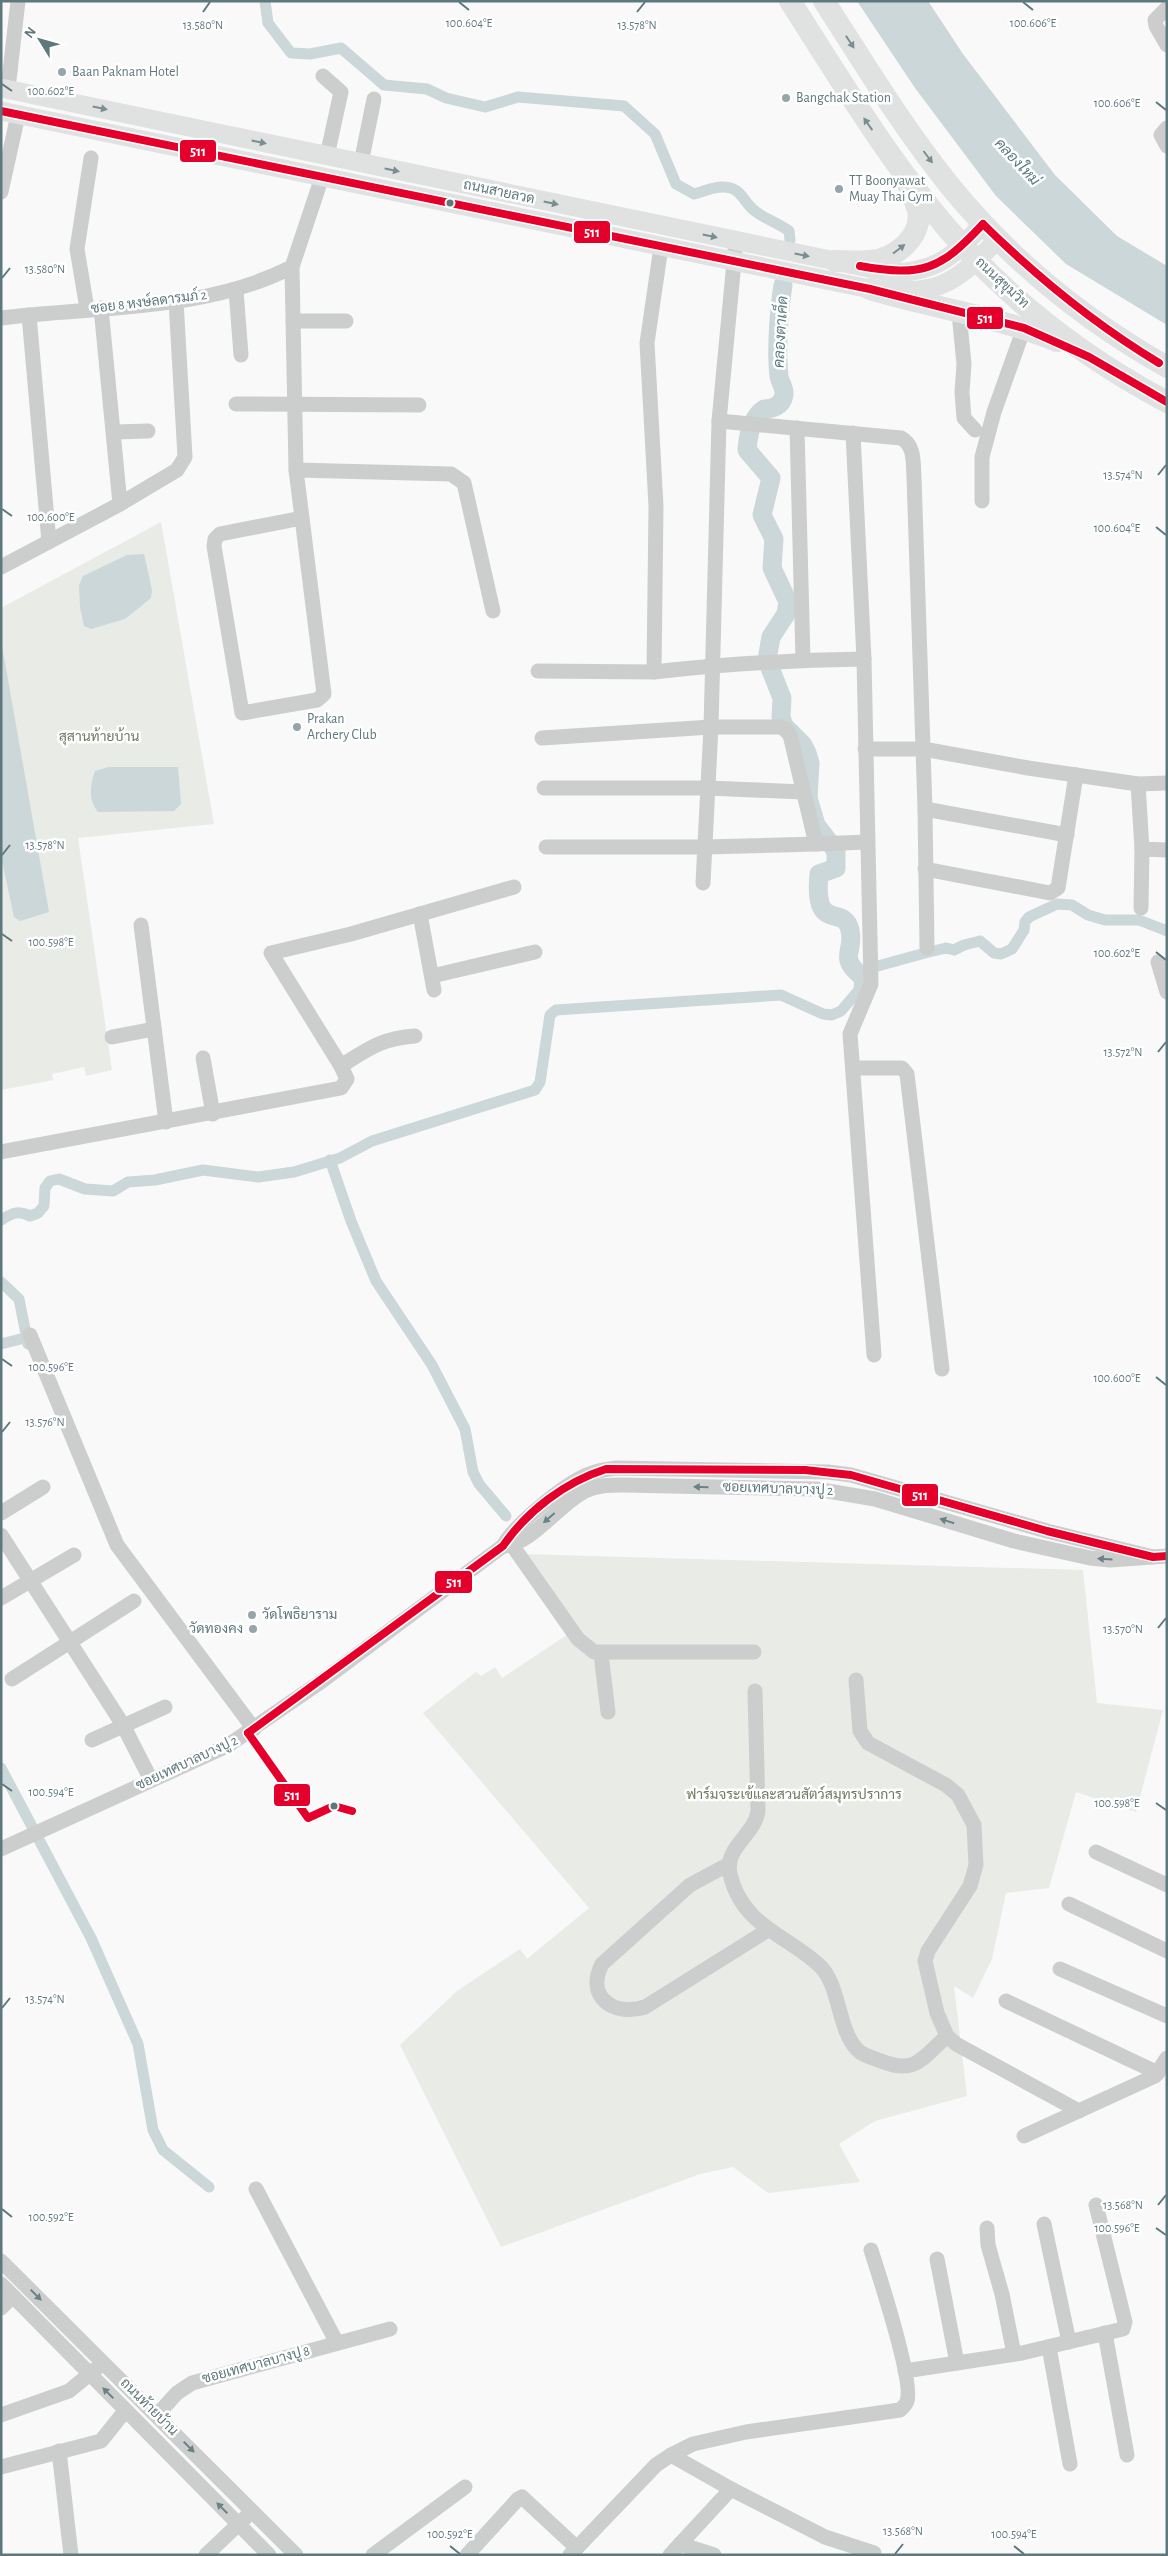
<svg xmlns="http://www.w3.org/2000/svg" width="1168" height="2556" viewBox="0 0 1168 2556" font-family="'Alegreya Sans',Sarabun,sans-serif">
<style>
.green{fill:#e9ebe6}
.water{fill:#cbd7d8}
.lines{fill:none;stroke-linecap:round;stroke-linejoin:round}
.canal{stroke:#cbd7d8;stroke-width:11}
.river{stroke:#cbd7d8;stroke-width:19}
.minor{stroke:#cccece;stroke-width:15}
.major{stroke:#e0e1e1;stroke-width:19}
.highway{stroke:#e0e1e1;stroke-width:22}
.bus-1-casing{stroke:#fff;stroke-width:11}
.bus-1{stroke:#e4002b;stroke-width:8}
.oneway{fill:#798d92}
.oneway2{fill:#6a8186}
.ticks{fill:none;stroke:#5f787e;stroke-width:2}
.poi-dot{fill:#95a5a9;stroke:#fff;stroke-width:2}
.bus-dot{fill:#5f787e;stroke:#fff;stroke-width:2}
.labels{text-anchor:middle;dominant-baseline:central;stroke-width:5;stroke-linejoin:round;paint-order:stroke}
.poi-label{font-size:14px;fill:#5f787e;stroke:#fff;text-anchor:start}
.street-label{font-size:14px;fill:#5f787e;stroke:#fff}
.park-label{font-size:14px;fill:#6d7b63;stroke:#fff}
.water-label{font-size:15px;font-style:italic;fill:#5e7c7e;stroke:#fff}
.ticks-label{font-size:12px;text-anchor:middle;fill:#5f787e;stroke:#fff;stroke-width:5;stroke-linejoin:round;paint-order:stroke}
.line-badge{stroke:#fff;stroke-width:2}
.badge-label{font-size:14px;text-anchor:middle;font-weight:bold;fill:#fff}
</style>
<rect width="100%" height="100%" fill="#f9f9f9"/>
<g class="green">
<path d="M161,522L214,824L78,838L112,1070L86,1076L84,1067L52,1074L53,1080L1,1090V608Z"/>
<path d="M523,1554L1083,1570L1097,1703L1163,1710L1136,1812L1076,1792L1049,1888L1006,1893L992,1959L973,1998L954,1986L967,2096L875,2121L839,2144L860,2182L768,2193L733,2167L700,2174L501,2247L400,2045L457,1991L520,1949L527,1959L589,1908L423,1713L476,1672L481,1676L495,1667L502,1678L576,1629Z"/>
</g>
<g class="water">
<path d="M857,1H928L963,54L1055,175L1117,236L1167,266V325L1066,264L996,196L915,88Z"/>
<path d="M144,554L152,590L151,598L125,619L91,629L84,626L80,607L79,585L83,576L127,555Z"/>
<path d="M1,640L49,912L20,921L14,917L1,856Z"/>
<path d="M109,767H178L181,804L174,811L98,812C88,800 90,785 95,771Z"/>
</g>
<g class="lines">
<g class="canal">
<path d="M265,1L268,23L291,53L310,54L341,48L384,85L427,89L446,98L485,107L518,97L624,106L655,134L676,184L694,194C708,190 727,181 739,193C745,199 748,206 755,211C765,219 778,223 789,231L790,240"/>
<path d="M330,1160L351,1221L376,1281L432,1365L465,1429L473,1472L479,1484L506,1516"/>
<path d="M1,1220C12,1213 18,1210 30,1216L38,1213L44,1206L45,1188L50,1181L59,1179L85,1189L113,1191L128,1182L155,1180L203,1170L258,1177L294,1172L340,1158L372,1141L535,1090L540,1082L550,1015L556,1010L781,995L823,1014L832,1015L841,1011L859,990L860,975L867,969L925,953L946,948L954,950L964,945L980,941L994,953L1001,954L1012,949L1024,930L1025,922L1029,917L1057,904L1072,905L1088,915L1105,920H1139L1167,931"/>
<path d="M1,1282L19,1299L28,1344"/>
<path d="M1,1344L25,1338"/>
<path d="M1,1768L91,1938L138,2044L153,2130L163,2150L209,2187"/>
</g>
<path class="river" d="M783,285C779,310 776,351 779,376C780,383 785,388 784,395C782,406 773,409 764,409C751,418 748,435 747,450L771,478L762,515L774,539L772,568L788,602L786,614L771,637L768,654V663L782,698L781,717L784,726L803,745L807,753L810,763L808,798L816,825L836,851V868L819,874C813,935 844,903 850,930C855,952 838,956 860,975"/>
<g class="minor">
<path d="M1167,8L1155,20L1156,26L1167,45"/>
<path d="M323,76L341,92L327,156"/>
<path d="M8,89L18,1"/>
<path d="M1167,128L1161,135L1167,146"/>
<path d="M361,163L374,99"/>
<path d="M1,192L18,115"/>
<path d="M236,290L241,355"/>
<path d="M101,308L120,504"/>
<path d="M87,309L77,249L91,158"/>
<path d="M959,313L964,364L962,392L964,418L975,430"/>
<path d="M29,315L49,542"/>
<path d="M1,318C98,306 204,312 292,267"/>
<path d="M293,321H346"/>
<path d="M236,404L419,405"/>
<path d="M719,421L901,438C915,445 913,463 914,477L925,809"/>
<path d="M797,428L803,660"/>
<path d="M115,432L148,431"/>
<path d="M853,433L864,659"/>
<path d="M296,470L451,474L464,483L493,611"/>
<path d="M982,501V457L994,412L1024,328"/>
<path d="M302,518L220,534L215,539L214,546L242,713L317,700L324,694L296,470L292,267L322,177"/>
<path d="M1,567L120,504L177,470L185,457L176,301"/>
<path d="M538,671L654,672L656,506L647,343L661,247"/>
<path d="M654,672C724,664 793,660 864,659L871,984L850,1034L874,1355"/>
<path d="M542,738L711,727H779L786,729L790,735L816,844L867,842"/>
<path d="M865,749H923L1028,768L1138,784L1167,783"/>
<path d="M1138,784L1142,849L1167,850"/>
<path d="M544,788H707L803,792"/>
<path d="M546,847H704L816,844"/>
<path d="M925,869L1050,893L1058,888L1076,775"/>
<path d="M703,883L711,727L719,421L736,241"/>
<path d="M1141,908L1142,849"/>
<path d="M420,914L434,990"/>
<path d="M141,925L166,1122"/>
<path d="M927,948L925,809L1067,835"/>
<path d="M1158,962L1167,992"/>
<path d="M432,976L535,952"/>
<path d="M112,1037L154,1029"/>
<path d="M203,1058L213,1114"/>
<path d="M341,1066C368,1049 382,1038 415,1036"/>
<path d="M853,1068H902L907,1074L942,1369"/>
<path d="M1,1152L341,1088L347,1079L341,1066L271,953L351,934L514,887"/>
<path d="M30,1335L117,1545L254,1729"/>
<path d="M1,1513L43,1487"/>
<path d="M1,1535L123,1725L151,1780"/>
<path d="M512,1545L578,1639L594,1652H754"/>
<path d="M503,1546C531,1545 559,1504 585,1491C597,1485 610,1485 623,1485L816,1489L875,1499L1014,1541L1090,1558L1110,1560L1167,1556"/>
<path d="M1,1598L74,1555"/>
<path d="M601,1654L608,1712"/>
<path d="M12,1679L134,1601"/>
<path d="M856,1680L860,1731L868,1743L946,1785L958,1795L974,1825L976,1865L970,1886L928,1951L925,1961L937,2013L947,2036L956,2044L1079,2111"/>
<path d="M755,1691L758,1811C755,1835 724,1847 730,1874C742,1927 790,1936 821,1967C841,1988 838,2035 860,2052C865,2056 874,2058 881,2061C916,2075 922,2058 947,2036"/>
<path d="M92,1740L165,1707"/>
<path d="M1,1849L227,1746L322,1681L503,1546C515,1524 564,1485 587,1475C596,1471 606,1469 617,1468L828,1472L851,1475L1047,1531L1153,1557"/>
<path d="M1096,1852L1167,1885"/>
<path d="M729,1864L690,1885L602,1964C585,1997 614,2017 645,2007L768,1930"/>
<path d="M1069,1904L1167,1951"/>
<path d="M1060,1969L1167,2016"/>
<path d="M1006,2001L1158,2073"/>
<path d="M1024,2136L1155,2076L1167,2058"/>
<path d="M256,2189L337,2343"/>
<path d="M1044,2224L1069,2342"/>
<path d="M987,2228L988,2245L1002,2294L1014,2354"/>
<path d="M937,2259L957,2363"/>
<path d="M1,2261L296,2555"/>
<path d="M1,2284L269,2555"/>
<path d="M1,2308L13,2296"/>
<path d="M1105,2333L1127,2455"/>
<path d="M1049,2347L1070,2464"/>
<path d="M905,2371L1022,2353L1123,2329L1125,2322L1096,2205"/>
<path d="M1,2415L69,2391L97,2368"/>
<path d="M157,2415L177,2393L192,2383L390,2329"/>
<path d="M59,2451L71,2555"/>
<path d="M671,2455L731,2489L825,2537L874,2553"/>
<path d="M1,2467L101,2441L125,2411"/>
<path d="M680,2544L714,2555"/>
<path d="M206,2555L246,2517"/>
<path d="M373,2555L465,2487"/>
<path d="M467,2555L518,2499L522,2497L577,2548"/>
<path d="M570,2555L656,2465L671,2455L693,2444L746,2432L900,2410C903,2407 906,2405 907,2401C914,2382 879,2275 871,2250"/>
<path d="M670,2555L731,2489"/>
</g>
<g class="major">
<path d="M1,88L893,273C938,271 954,256 983,224"/>
<path d="M1,111L870,289C937,295 951,288 998,239"/>
</g>
<g class="highway">
<path d="M790,1C844,85 895,172 963,246C1022,310 1090,361 1167,402"/>
<path d="M824,1C864,63 903,128 950,186C1010,260 1084,320 1167,367"/>
<path d="M835,261C847,261 859,262 870,261C895,259 923,237 918,210C916,203 912,195 909,188"/>
<path d="M870,289C932,308 997,316 1057,341"/>
</g>
<defs>
<g id="bus-1">
<path d="M1,111L870,289L1024,328L1089,357L1167,402"/>
<path d="M983,224C1037,277 1094,324 1159,363"/>
<path d="M860,266C923,277 940,270 983,224"/>
<path d="M248,1733L503,1546C527,1511 565,1482 606,1469L805,1470L851,1475L1047,1531L1153,1557L1167,1556"/>
<path d="M248,1733L308,1818L334,1806L352,1811"/>
</g>
</defs>
<use href="#bus-1" class="bus-1-casing"/>
<use href="#bus-1" class="bus-1"/>
</g>
<defs><path id="oneway-solid" d="M-6-.8H1V-3.2L6.5 0L1 3.2V.8H-6Z" transform="scale(1.25)"/></defs>
<g class="oneway">
<use href="#oneway-solid" transform="translate(850 42) rotate(57)"/>
<use href="#oneway-solid" transform="translate(100 108) rotate(12)"/>
<use href="#oneway-solid" transform="translate(868 124) rotate(-125)"/>
<use href="#oneway-solid" transform="translate(259 142) rotate(12)"/>
<use href="#oneway-solid" transform="translate(928 157) rotate(53)"/>
<use href="#oneway-solid" transform="translate(392 170) rotate(12)"/>
<use href="#oneway-solid" transform="translate(551 203) rotate(12)"/>
<use href="#oneway-solid" transform="translate(710 236) rotate(12)"/>
<use href="#oneway-solid" transform="translate(899 249) rotate(-37)"/>
<use href="#oneway-solid" transform="translate(802 255) rotate(11)"/>
</g>
<g class="oneway2">
<use href="#oneway-solid" transform="translate(701 1487) rotate(-179)"/>
<use href="#oneway-solid" transform="translate(549 1518) rotate(139)"/>
<use href="#oneway-solid" transform="translate(947 1521) rotate(-163)"/>
<use href="#oneway-solid" transform="translate(1105 1559) rotate(-176)"/>
<use href="#oneway-solid" transform="translate(36 2295) rotate(45)"/>
<use href="#oneway-solid" transform="translate(108 2393) rotate(-135)"/>
<use href="#oneway-solid" transform="translate(189 2447) rotate(45)"/>
<use href="#oneway-solid" transform="translate(222 2508) rotate(-135)"/>
</g>
<path class="ticks" d="M459,2L469,10M1023,2L1033,10M203,12L210,2M637,12L645,2M2,84L12,91M1156,102L1166,110M2,278L10,268M1158,475L1166,465M2,509L12,516M1156,527L1166,535M2,855L10,845M2,934L12,941M1156,952L1166,960M1158,1052L1166,1042M2,1359L12,1366M1156,1377L1166,1385M2,1432L10,1422M1158,1628L1166,1618M2,1784L12,1791M1156,1803L1166,1810M2,2008L10,1998M1158,2205L1166,2195M2,2209L12,2217M1156,2228L1166,2235M450,2546L460,2554M1014,2546L1024,2554M895,2554L903,2544"/>
<g class="poi-dot">
<circle cx="62" cy="72" r="5"/>
<circle cx="786" cy="98" r="5"/>
<circle cx="839" cy="189" r="5"/>
<circle cx="297" cy="727" r="5"/>
<circle cx="252" cy="1615" r="5"/>
<circle cx="253" cy="1629" r="5"/>
</g>
<g class="bus-dot">
<circle cx="450" cy="203" r="4.5"/>
<circle cx="334" cy="1806" r="4.5"/>
</g>
<g class="labels">
<g class="poi-label">
<text x="72" y="72">Baan Paknam Hotel</text>
<text x="796" y="98">Bangchak Station</text>
<text x="849" y="181">TT Boonyawat<tspan x="849" dy="16">Muay Thai Gym</tspan></text>
<text x="307" y="719">Prakan<tspan x="307" dy="16">Archery Club</tspan></text>
<text x="262" y="1615">วัดโพธิยาราม</text>
<text x="243" y="1629" text-anchor="end">วัดทองคง</text>
</g>
<g class="street-label">
<text transform="translate(499 192) rotate(12)">ถนนสายลวด</text>
<text transform="translate(1002 283) rotate(43)">ถนนสุขุมวิท</text>
<text transform="translate(149 302) rotate(-7)">ซอย 8 หงษ์ลดารมภ์ 2</text>
<text transform="translate(778 1489) rotate(2)">ซอยเทศบาลบางปู 2</text>
<text transform="translate(187 1763) rotate(-25)">ซอยเทศบาลบางปู 2</text>
<text transform="translate(256 2365) rotate(-15)">ซอยเทศบาลบางปู 8</text>
<text transform="translate(149 2407) rotate(45)">ถนนท้ายบ้าน</text>
</g>
<g class="park-label">
<text x="99" y="737">สุสานท้ายบ้าน</text>
<text x="794" y="1795">ฟาร์มจระเข้และสวนสัตว์สมุทรปราการ</text>
</g>
<g class="water-label">
<text transform="translate(1017 162) rotate(47)">คลองใหม่</text>
<text transform="translate(781 332) rotate(-87)">คลองตาเค็ด</text>
</g>
</g>
<g class="ticks-label">
<text x="469" y="27">100.604°E</text>
<text x="1033" y="27">100.606°E</text>
<text x="203" y="29">13.580°N</text>
<text x="637" y="29">13.578°N</text>
<text x="51" y="95">100.602°E</text>
<text x="1117" y="107">100.606°E</text>
<text x="45" y="273">13.580°N</text>
<text x="1123" y="479">13.574°N</text>
<text x="51" y="521">100.600°E</text>
<text x="1117" y="532">100.604°E</text>
<text x="45" y="849">13.578°N</text>
<text x="51" y="946">100.598°E</text>
<text x="1117" y="957">100.602°E</text>
<text x="1123" y="1056">13.572°N</text>
<text x="51" y="1371">100.596°E</text>
<text x="1117" y="1382">100.600°E</text>
<text x="45" y="1426">13.576°N</text>
<text x="1123" y="1633">13.570°N</text>
<text x="51" y="1796">100.594°E</text>
<text x="1117" y="1807">100.598°E</text>
<text x="45" y="2003">13.574°N</text>
<text x="1123" y="2209">13.568°N</text>
<text x="51" y="2221">100.592°E</text>
<text x="1117" y="2232">100.596°E</text>
<text x="903" y="2535">13.568°N</text>
<text x="450" y="2538">100.592°E</text>
<text x="1014" y="2538">100.594°E</text>
</g>
<g class="line-badge">
<rect x="179" y="139" width="38" height="24" rx="5" fill="#e4002b"/>
<rect x="573" y="220" width="38" height="24" rx="5" fill="#e4002b"/>
<rect x="966" y="306" width="38" height="24" rx="5" fill="#e4002b"/>
<rect x="901" y="1483" width="38" height="24" rx="5" fill="#e4002b"/>
<rect x="434" y="1570" width="39" height="24" rx="5" fill="#e4002b"/>
<rect x="273" y="1783" width="38" height="24" rx="5" fill="#e4002b"/>
</g>
<g class="badge-label">
<text x="198" y="156">511</text>
<text x="592" y="237">511</text>
<text x="985" y="323">511</text>
<text x="920" y="1500">511</text>
<text x="454" y="1587">511</text>
<text x="292" y="1800">511</text>
</g>
<rect width="1168" height="2556" fill="none" stroke="#5f787e" stroke-width="5"/>
<g transform="translate(40 40) rotate(307)" stroke="#ffffff" stroke-width="4" paint-order="stroke">
<path d="M0-4L9 19L0 12L-9 19Z" fill="#5f787e"/>
<text y="-8" font-size="14" font-weight="bold" text-anchor="middle" fill="#5f787e">N</text>
</g>
</svg>
